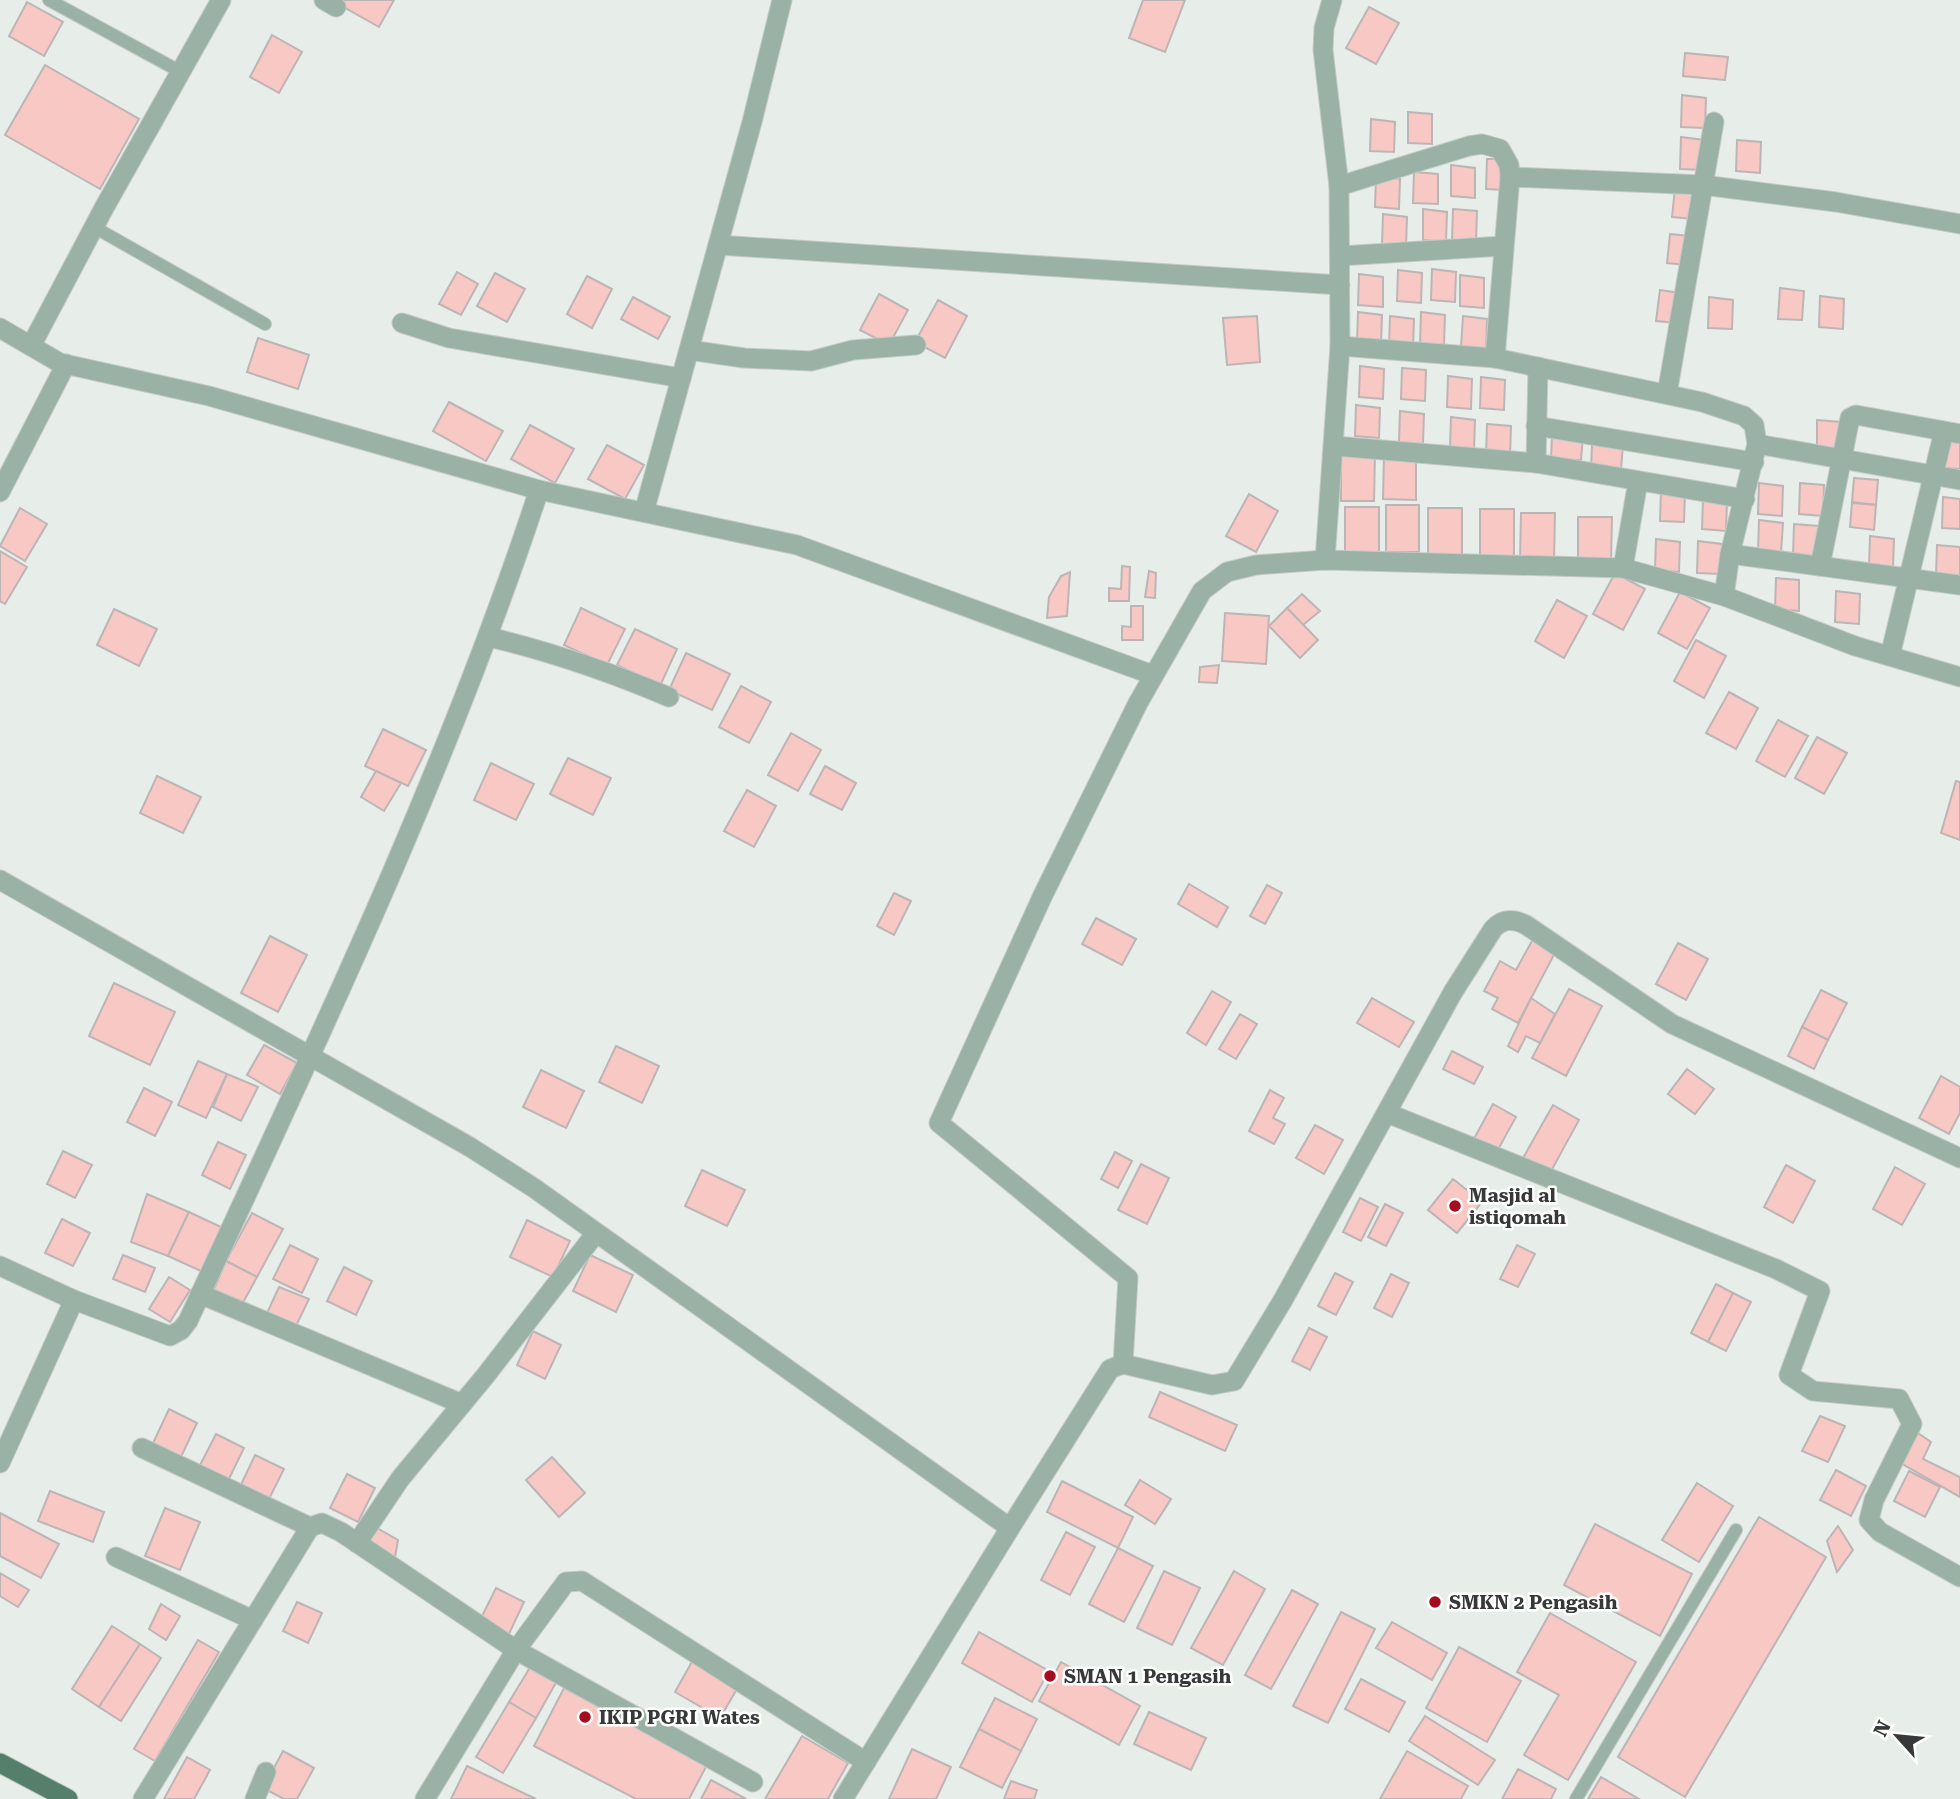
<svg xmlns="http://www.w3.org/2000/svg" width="1960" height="1799" viewBox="0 0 1960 1799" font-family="'Roboto Serif',serif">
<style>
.building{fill:#f8c8c4;stroke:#bdb5b5;stroke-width:2}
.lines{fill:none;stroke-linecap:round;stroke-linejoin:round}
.service-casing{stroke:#c4cac6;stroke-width:14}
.minor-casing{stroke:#c4cac6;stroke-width:21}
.primary-casing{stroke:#c4cac6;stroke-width:21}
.service{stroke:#9ab1a5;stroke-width:12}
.minor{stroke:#9ab1a5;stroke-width:19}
.primary{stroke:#54806b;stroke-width:19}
.poi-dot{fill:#a50c20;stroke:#fff;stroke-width:2.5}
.labels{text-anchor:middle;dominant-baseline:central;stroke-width:5;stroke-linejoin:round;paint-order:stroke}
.poi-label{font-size:19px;font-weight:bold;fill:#373938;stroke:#fff;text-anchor:start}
</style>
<rect width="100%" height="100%" fill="#e7eeea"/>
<g class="building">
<path d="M331,0H394L379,27Z"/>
<path d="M1143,0H1185L1165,52L1129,38Z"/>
<path d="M27,2L63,22L44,56L9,36Z"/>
<path d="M1369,7L1399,23L1376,64L1346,48Z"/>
<path d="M272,35L302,52L279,93L250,77Z"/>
<path d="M1685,53L1728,57L1725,80L1683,76Z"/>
<path d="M45,65L139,119L100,189L5,135Z"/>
<path d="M1682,95L1706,98L1705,128L1681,127Z"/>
<path d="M1408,112L1432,114V144L1408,143Z"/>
<path d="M1371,119L1395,122L1394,152L1370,151Z"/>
<path d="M1681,137L1704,140V170L1680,169Z"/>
<path d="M1737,140L1761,142L1760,173L1736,171Z"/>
<path d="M1487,159H1504V190L1486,189Z"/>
<path d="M1451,165L1475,168V198L1451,196Z"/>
<path d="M1414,172L1438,174V204L1413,203Z"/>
<path d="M1376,176L1400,179L1399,209L1375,207Z"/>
<path d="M1675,187L1697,189L1694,219L1672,217Z"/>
<path d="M1423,209L1447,212L1446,242L1423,240Z"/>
<path d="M1453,209L1477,211L1476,241L1452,240Z"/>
<path d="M1383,214L1407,217L1406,247L1382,245Z"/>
<path d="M1670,234L1690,236L1687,265L1667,263Z"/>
<path d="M1432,269L1456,272L1455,302L1431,300Z"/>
<path d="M1398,270L1422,273L1421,303L1397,301Z"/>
<path d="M457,272L478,284L461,315L439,304Z"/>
<path d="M495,273L525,289L507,322L477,306Z"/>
<path d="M1359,274L1383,277V307L1358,305Z"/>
<path d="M1460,275L1484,278V308L1460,306Z"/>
<path d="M587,276L612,289L592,328L567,314Z"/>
<path d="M1780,288L1804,291L1802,320L1778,319Z"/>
<path d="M1660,290L1681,293L1677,323L1656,321Z"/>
<path d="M879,294L908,310L889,345L860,330Z"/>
<path d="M1820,296L1844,299L1843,329L1819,327Z"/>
<path d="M633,297L670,317L658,339L621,319Z"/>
<path d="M1709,297L1733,300L1732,329L1708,328Z"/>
<path d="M938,300L967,316L945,358L915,342Z"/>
<path d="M1358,312L1382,315L1381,345L1357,343Z"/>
<path d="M1421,312L1445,315L1444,345L1420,343Z"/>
<path d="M1257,316L1260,362L1227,365L1223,318Z"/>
<path d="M1390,316L1414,319L1413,349L1389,347Z"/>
<path d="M1463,316L1487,319L1486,349L1461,347Z"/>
<path d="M258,338L309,355L298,389L247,372Z"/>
<path d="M1360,366L1384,369L1383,399L1359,397Z"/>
<path d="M1402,368L1426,370L1425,401L1401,399Z"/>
<path d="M1448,376L1472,379L1471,409L1447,407Z"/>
<path d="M1481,377L1505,380L1504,410L1480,408Z"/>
<path d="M449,402L503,431L486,461L433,431Z"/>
<path d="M1356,405L1380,408L1379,438L1355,436Z"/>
<path d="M1400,411L1424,414L1423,444L1399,442Z"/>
<path d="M1451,417L1475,420L1474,450L1450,448Z"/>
<path d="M1817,420L1841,422V453L1817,451Z"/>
<path d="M1487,424L1511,426L1510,456L1486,455Z"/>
<path d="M530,425L574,449L555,483L511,459Z"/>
<path d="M1552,435L1583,436L1581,460L1551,459Z"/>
<path d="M1945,437L1960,438V469L1944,468Z"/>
<path d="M607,445L644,465L625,499L588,479Z"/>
<path d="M1592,445H1623L1621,469H1591Z"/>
<path d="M1341,454H1375L1374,501H1341Z"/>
<path d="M1384,455H1416V500L1383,499Z"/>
<path d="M1854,478L1878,480L1876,505L1852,502Z"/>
<path d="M1759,483L1783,486L1782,516L1758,514Z"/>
<path d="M1800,483L1824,485L1823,516L1799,514Z"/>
<path d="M1661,490L1685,492L1684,522L1660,521Z"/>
<path d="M1249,494L1278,511L1256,552L1226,536Z"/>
<path d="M1943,497L1960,499V529L1942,528Z"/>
<path d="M1703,498L1727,501L1726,531L1702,529Z"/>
<path d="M1852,503L1876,505L1874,530L1850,527Z"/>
<rect x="1386" y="505" width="33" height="47"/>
<rect x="1345" y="507" width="34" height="47"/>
<path d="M20,508L47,524L25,561L0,546Z"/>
<rect x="1428" y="508" width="34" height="47"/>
<path d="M1480,509H1514V556L1480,557Z"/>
<path d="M1521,513H1555L1554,560H1520Z"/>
<path d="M1578,517H1612L1611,563H1578Z"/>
<path d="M1759,520L1783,523L1781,553L1758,552Z"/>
<path d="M1794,524L1818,526L1817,557L1793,555Z"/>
<path d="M1870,536L1894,539L1893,569L1869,568Z"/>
<path d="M1656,539L1680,542L1679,572L1655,570Z"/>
<path d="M1698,541L1722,544L1721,574L1697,573Z"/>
<path d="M1937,545L1960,547V577L1936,576Z"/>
<path d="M0,551L27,567L5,604L0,601Z"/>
<path d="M1122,566L1130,567L1129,601H1109V588L1121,589Z"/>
<path d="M1149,571L1156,573L1155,598L1145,597Z"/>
<path d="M1070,572L1067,616L1047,618L1049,597L1061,576Z"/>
<path d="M1615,573L1645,589L1623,630L1593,614Z"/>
<path d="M1776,578L1799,580V611L1775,609Z"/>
<path d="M1836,591L1860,594L1859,624L1835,622Z"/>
<path d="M1680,592L1710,608L1687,649L1658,633Z"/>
<path d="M1302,594L1320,611L1303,625L1287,608Z"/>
<path d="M1557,600L1587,616L1564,658L1535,641Z"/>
<path d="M1131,606H1143V640H1122V626L1131,627Z"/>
<path d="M581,608L625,629L607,665L564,645Z"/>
<path d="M1287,608L1318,640L1300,658L1269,626Z"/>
<path d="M114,609L157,629L139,666L97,645Z"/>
<path d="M1225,613L1269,616L1266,664L1222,661Z"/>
<path d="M635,629L677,649L660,686L617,665Z"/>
<path d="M1696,640L1726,656L1704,698L1674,681Z"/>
<path d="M686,653L730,674L712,710L669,690Z"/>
<path d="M1219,665L1217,683L1199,682L1200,667Z"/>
<path d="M741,686L771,702L749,743L719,727Z"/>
<path d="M1729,692L1758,708L1736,749L1706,733Z"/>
<path d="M1778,720L1808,736L1785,777L1756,761Z"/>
<path d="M383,729L426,750L408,786L365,766Z"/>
<path d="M791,733L821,750L798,791L768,775Z"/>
<path d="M1817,737L1847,753L1824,794L1795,778Z"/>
<path d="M568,758L611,778L593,815L550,794Z"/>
<path d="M491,763L534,784L516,820L474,800Z"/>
<path d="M825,766L856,783L842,810L810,794Z"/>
<path d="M376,771L401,783L384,811L361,797Z"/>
<path d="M157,776L201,797L183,833L140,813Z"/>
<path d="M1956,781L1960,782V840L1941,833Z"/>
<path d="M747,790L776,806L754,847L724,831Z"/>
<path d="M1189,884L1228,907L1217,927L1178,904Z"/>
<path d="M1267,885L1282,893L1265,924L1250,916Z"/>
<path d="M894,893L911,901L894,935L877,926Z"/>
<path d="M1096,918L1136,939L1122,965L1082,944Z"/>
<path d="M270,936L307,955L278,1012L241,993Z"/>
<path d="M1533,939L1556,951L1518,1023L1492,1009L1498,998L1484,991L1500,961L1516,970Z"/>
<path d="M1678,943L1708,959L1686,1000L1656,984Z"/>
<path d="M114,983L175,1012L150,1065L89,1036Z"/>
<path d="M1569,989L1602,1006L1566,1076L1532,1058Z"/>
<path d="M1821,990L1847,1003L1828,1040L1802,1027Z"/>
<path d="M1212,991L1231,1002L1206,1045L1187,1033Z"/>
<path d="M1372,998L1414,1022L1399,1047L1357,1023Z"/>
<path d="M1531,998L1555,1014L1540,1043L1526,1036L1518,1052L1508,1046Z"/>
<path d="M1240,1014L1257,1024L1236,1059L1219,1049Z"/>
<path d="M1802,1027L1828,1040L1814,1069L1788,1056Z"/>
<path d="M264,1045L297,1063L280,1094L247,1075Z"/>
<path d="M616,1046L659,1066L642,1103L599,1082Z"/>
<path d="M1452,1051L1483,1067L1474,1084L1443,1069Z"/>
<path d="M198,1061L227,1074L206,1118L178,1105Z"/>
<path d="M1687,1069L1714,1089L1695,1114L1668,1094Z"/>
<path d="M541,1070L584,1091L566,1128L523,1107Z"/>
<path d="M227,1074L258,1087L241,1121L213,1107Z"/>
<path d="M1941,1076L1960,1087V1113L1949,1134L1919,1118Z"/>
<path d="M144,1088L172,1102L155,1136L127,1122Z"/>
<path d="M1270,1090L1284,1098L1273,1118L1285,1124L1274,1144L1249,1131Z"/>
<path d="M1493,1104L1516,1117L1495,1155L1472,1142Z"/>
<path d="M1553,1105L1579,1120L1550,1173L1523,1158Z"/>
<path d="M1315,1125L1343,1140L1324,1174L1296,1158Z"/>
<path d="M218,1142L246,1155L230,1189L202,1175Z"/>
<path d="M63,1151L92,1165L75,1198L47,1184Z"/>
<path d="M1115,1152L1132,1161L1118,1188L1101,1179Z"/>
<path d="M1141,1164L1169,1178L1147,1224L1118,1210Z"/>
<path d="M1786,1165L1815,1181L1793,1223L1764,1207Z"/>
<path d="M1895,1167L1925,1184L1902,1225L1873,1209Z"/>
<path d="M702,1170L745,1190L727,1226L685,1206Z"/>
<path d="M1453,1179L1482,1202L1457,1233L1428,1210Z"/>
<path d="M147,1194L189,1212L168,1256L131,1242Z"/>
<path d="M1360,1198L1378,1207L1361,1241L1343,1232Z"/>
<path d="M1385,1204L1403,1213L1386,1246L1368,1237Z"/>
<path d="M189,1212L223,1228L203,1272L168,1256Z"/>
<path d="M252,1213L283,1229L257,1277L226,1261Z"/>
<path d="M62,1219L90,1233L73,1266L45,1253Z"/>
<path d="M527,1220L570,1241L553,1277L510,1257Z"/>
<path d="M290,1245L318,1259L302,1293L273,1279Z"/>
<path d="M1517,1245L1535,1254L1518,1287L1500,1279Z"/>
<path d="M123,1255L155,1268L145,1292L113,1279Z"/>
<path d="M590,1255L633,1275L616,1312L573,1291Z"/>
<path d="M226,1261L257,1277L240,1308L212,1294Z"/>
<path d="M344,1267L372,1281L356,1315L327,1301Z"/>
<path d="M1335,1273L1353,1282L1336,1315L1318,1306Z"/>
<path d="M1391,1274L1409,1283L1392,1317L1374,1308Z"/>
<path d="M169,1277L190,1290L170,1322L149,1309Z"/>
<path d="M1716,1284L1733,1293L1708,1342L1691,1333Z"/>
<path d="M279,1287L309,1299L295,1328L267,1313Z"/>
<path d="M1733,1293L1751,1302L1726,1351L1708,1342Z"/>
<path d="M1309,1328L1327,1337L1310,1370L1292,1361Z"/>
<path d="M533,1331L561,1345L545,1379L517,1365Z"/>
<path d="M1160,1392L1237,1425L1225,1451L1149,1417Z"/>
<path d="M169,1409L197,1423L181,1457L153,1443Z"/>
<path d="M1820,1416L1845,1426L1828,1462L1802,1451Z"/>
<path d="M1915,1431L1931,1442L1923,1459L1960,1477V1497L1897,1461Z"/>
<path d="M216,1434L244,1448L228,1481L199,1467Z"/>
<path d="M255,1455L284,1469L267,1503L239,1489Z"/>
<path d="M552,1457L585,1493L559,1517L526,1480Z"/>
<path d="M1836,1470L1866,1486L1851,1516L1820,1500Z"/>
<path d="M1909,1471L1940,1487L1925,1517L1894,1501Z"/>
<path d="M347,1474L375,1488L358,1522L330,1508Z"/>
<path d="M1140,1480L1171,1499L1155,1524L1125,1505Z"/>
<path d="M1062,1481L1133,1517L1118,1548L1047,1512Z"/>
<path d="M1697,1483L1733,1506L1699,1562L1662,1540Z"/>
<path d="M50,1491L104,1512L93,1542L38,1521Z"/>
<path d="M165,1508L200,1522L180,1570L145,1556Z"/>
<path d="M0,1513L59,1544L41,1578L0,1556Z"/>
<path d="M1759,1517L1826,1557L1685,1797L1618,1757Z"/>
<path d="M1595,1524L1692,1574L1660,1636L1564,1585Z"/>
<path d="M1838,1526L1853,1550L1837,1572L1827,1541Z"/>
<path d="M377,1528L398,1540L395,1558L368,1543Z"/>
<path d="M1066,1532L1095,1547L1070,1595L1041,1580Z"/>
<path d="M1118,1548L1153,1566L1124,1622L1089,1604Z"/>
<path d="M1164,1571L1200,1588L1172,1645L1137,1628Z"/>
<path d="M1234,1571L1265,1589L1223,1665L1191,1648Z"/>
<path d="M0,1573L29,1590L18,1607L0,1596Z"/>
<path d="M496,1588L524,1602L508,1636L479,1622Z"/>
<path d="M1292,1590L1318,1604L1271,1689L1245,1675Z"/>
<path d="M297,1602L322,1613L308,1643L283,1631Z"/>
<path d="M161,1604L180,1616L166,1640L149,1629Z"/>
<path d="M1341,1612L1375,1629L1328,1723L1293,1706Z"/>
<path d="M1550,1613L1636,1662L1568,1780L1524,1755L1559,1695L1517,1672Z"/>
<path d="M1392,1622L1447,1653L1432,1680L1376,1648Z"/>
<path d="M112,1626L140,1644L99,1707L72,1689Z"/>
<path d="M979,1632L1049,1671L1032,1702L962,1663Z"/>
<path d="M198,1640L219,1652L155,1761L134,1749Z"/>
<path d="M140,1644L161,1658L121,1721L99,1707Z"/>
<path d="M1459,1647L1521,1681L1487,1742L1426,1708Z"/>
<path d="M694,1658L740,1684L720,1718L675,1692Z"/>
<path d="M1061,1662L1140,1706L1119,1745L1039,1701Z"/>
<path d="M532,1664L558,1679L536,1718L509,1702Z"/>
<path d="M1361,1679L1405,1702L1389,1732L1345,1709Z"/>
<path d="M564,1688L708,1763L689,1799H636L534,1746Z"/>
<path d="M995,1698L1037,1719L1021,1751L979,1729Z"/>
<path d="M509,1702L536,1718L503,1773L476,1757Z"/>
<path d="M1149,1712L1206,1738L1191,1770L1134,1744Z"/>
<path d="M1425,1716L1495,1760L1478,1785L1409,1741Z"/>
<path d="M979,1729L1021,1751L1002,1788L960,1767Z"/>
<path d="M802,1736L848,1763L828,1799H765Z"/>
<path d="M912,1749L951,1767L936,1799H889Z"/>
<path d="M283,1751L314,1768L297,1799H284L263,1788Z"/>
<path d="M1407,1751L1468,1786L1461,1799H1380Z"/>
<path d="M187,1757L210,1770L194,1799H164Z"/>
<path d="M467,1766L536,1799H451Z"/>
<path d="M1518,1769L1556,1789L1551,1799H1502Z"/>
<path d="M1601,1777L1639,1799H1588Z"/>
<path d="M711,1780L746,1799H701Z"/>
<path d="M1011,1781L1037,1790L1034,1799H1004Z"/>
</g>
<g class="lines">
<defs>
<g id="service">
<path d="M49,0L181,72"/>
<path d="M94,227L265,324"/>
<path d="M1576,1799L1736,1530"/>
</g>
<g id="minor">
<path d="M324,0L336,7"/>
<path d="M1510,177L1703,185L1836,202L1960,224"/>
<path d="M1339,186L1469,146L1482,144L1500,149L1509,165L1510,177L1495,358"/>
<path d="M718,245L1340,285"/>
<path d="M1340,256L1503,246"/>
<path d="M402,323L449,338L681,378"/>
<path d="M0,328L60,363L209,396L539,490L797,545L1153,675"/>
<path d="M31,346L104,208L221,0"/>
<path d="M1340,346L1495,358L1702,402L1744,416L1754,425L1757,444L1730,554L1724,596"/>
<path d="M689,350L744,358L811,361L853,350L916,345"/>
<path d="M1667,394L1714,122"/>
<path d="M1536,426L1754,462"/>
<path d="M1757,444L1960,480"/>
<path d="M1335,446L1536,463L1745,499"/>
<path d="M1536,463L1538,367"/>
<path d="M0,492L66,364"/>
<path d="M644,512L752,122L782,0"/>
<path d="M1730,554L1960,585"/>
<path d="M1325,560L1340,346L1339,186L1323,50L1324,28L1332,0"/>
<path d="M1820,566L1850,418L1856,415L1960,434"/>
<path d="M1623,568L1638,481"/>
<path d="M489,637C552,652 610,672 669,697"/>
<path d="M1890,656L1944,431"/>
<path d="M0,880L470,1147L534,1188L1010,1528L843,1799"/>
<path d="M1387,1113L1776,1269L1820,1291L1789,1375L1813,1391L1899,1399L1912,1424L1874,1500L1869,1520L1880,1532L1960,1577"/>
<path d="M0,1266L74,1300"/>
<path d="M200,1294L462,1404"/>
<path d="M1123,1364L1128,1278L939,1123L1043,895L1138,703L1202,591L1227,572L1256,565L1325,560L1623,568L1724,596L1855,646L1960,677"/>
<path d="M142,1448L310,1527"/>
<path d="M0,1463L74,1300L170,1336L181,1330L188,1321C314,1048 445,776 539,490"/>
<path d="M1010,1528L1110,1369L1123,1364L1212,1385L1234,1381L1283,1300L1453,992L1493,929C1503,918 1514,919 1526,925L1672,1024L1960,1158"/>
<path d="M357,1543L400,1479L486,1375L596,1233"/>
<path d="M116,1557L253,1620"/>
<path d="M143,1799L310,1527L322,1523L341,1532L516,1650L753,1782"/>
<path d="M255,1799L266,1772"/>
<path d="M425,1799L516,1650L566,1582L582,1581L866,1762"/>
</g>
<path id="primary" d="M0,1763L68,1799"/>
</defs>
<use href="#service" class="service-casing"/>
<use href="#minor" class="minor-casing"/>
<use href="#primary" class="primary-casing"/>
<use href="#service" class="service"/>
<use href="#minor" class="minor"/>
<use href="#primary" class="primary"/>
</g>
<g class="poi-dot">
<circle cx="1455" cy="1206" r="7"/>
<circle cx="1435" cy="1602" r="7"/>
<circle cx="1050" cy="1676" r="7"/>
<circle cx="585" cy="1717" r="7"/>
</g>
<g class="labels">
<g class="poi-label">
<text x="1469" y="1195">Masjid al<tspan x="1469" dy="22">istiqomah</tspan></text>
<text x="1449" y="1602">SMKN 2 Pengasih</text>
<text x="1064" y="1676">SMAN 1 Pengasih</text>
<text x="599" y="1717">IKIP PGRI Wates</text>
</g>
</g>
<g transform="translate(1897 1736) rotate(297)" stroke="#ffffff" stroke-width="5" paint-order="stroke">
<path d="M0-5L12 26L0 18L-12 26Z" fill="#373938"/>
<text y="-10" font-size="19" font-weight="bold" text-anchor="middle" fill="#373938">N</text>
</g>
</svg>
